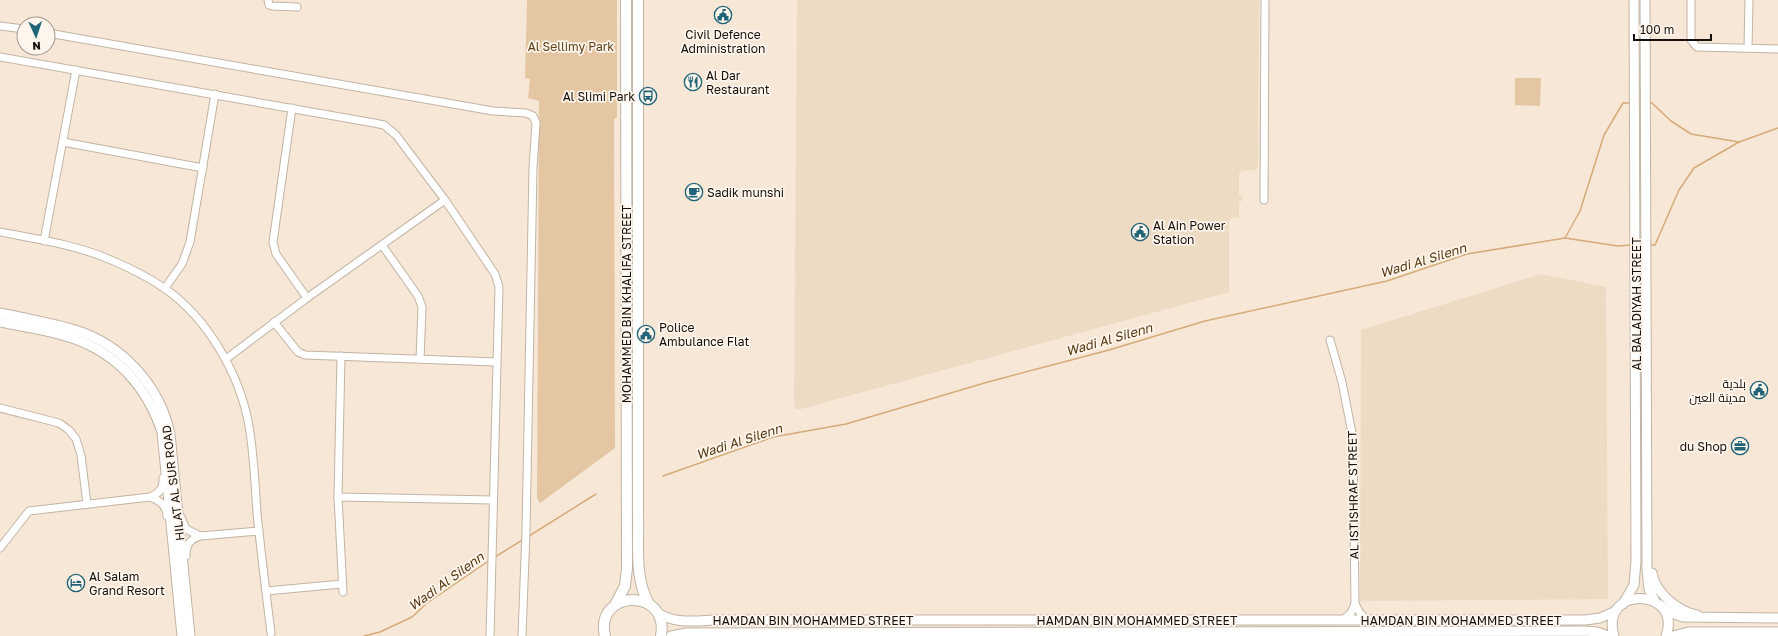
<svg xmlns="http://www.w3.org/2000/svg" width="1778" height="636" viewBox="0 0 1778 636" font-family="'Golos Text',Cairo,sans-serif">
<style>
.built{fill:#eedbc4}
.green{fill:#e4c6a3}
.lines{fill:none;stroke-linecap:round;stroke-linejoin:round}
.stream{stroke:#d6ab79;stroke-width:1.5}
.minor-casing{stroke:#c2b4a5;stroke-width:9}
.major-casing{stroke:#c2b4a5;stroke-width:11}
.highway-casing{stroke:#c2b4a5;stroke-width:12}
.minor{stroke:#fff;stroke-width:7}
.major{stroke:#fff;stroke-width:9}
.highway{stroke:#fff;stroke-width:10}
.labels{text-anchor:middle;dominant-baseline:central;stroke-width:3.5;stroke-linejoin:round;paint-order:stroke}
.poi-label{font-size:12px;fill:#15100b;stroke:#fef5ec;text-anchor:start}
.park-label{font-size:12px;fill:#5f421b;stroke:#fef5ec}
.street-label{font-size:12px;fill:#15100b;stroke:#fef5ec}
.water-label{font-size:13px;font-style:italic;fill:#563911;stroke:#fef5ec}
</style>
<rect width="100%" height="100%" fill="#f6e7d7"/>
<g class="built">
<path d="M797,0H1259L1258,167L1256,170L1242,171L1239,174V195H1242V201L1239,202V218H1232L1229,222V292L801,409H797L794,406Z"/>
<path d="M1541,274L1606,287L1608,599L1360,601L1361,330Z"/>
</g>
<g class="green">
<path d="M527,0H617V117L614,119L615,448L540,503L537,498L539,101L528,98L530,79L525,78Z"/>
<path d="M1515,78H1541L1540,106L1515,105Z"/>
</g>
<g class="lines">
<g class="stream">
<path d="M1649,103H1652L1671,121L1691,134L1739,142"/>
<path d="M1565,238L1580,211L1604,135L1623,103H1631"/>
<path d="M1648,245H1655L1679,190L1694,168L1739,142L1778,128"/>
<path d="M663,476L773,437L846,424L988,382L1109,350L1205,321L1387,281L1467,254L1565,238L1618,246L1631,245"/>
<path d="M529,536L596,494"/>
<path d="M495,557L524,539"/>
<path d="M364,636L380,632L412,617L427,603L490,560"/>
</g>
<defs>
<g id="minor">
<path d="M268,0L269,5L272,6L297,7"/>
<path d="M1691,0V40L1697,47L1778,49"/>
<path d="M0,26L24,29"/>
<path d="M48,33L493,111L526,113L533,116L536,123L533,168L526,531L522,636"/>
<path d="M1748,48L1749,0"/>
<path d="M0,57L374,123L384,125L396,135L445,200L495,274L499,287L490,636"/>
<path d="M292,108L273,242L276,254L307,298"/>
<path d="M63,142L203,168"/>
<path d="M1264,200L1265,0"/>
<path d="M0,232C37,239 77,245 111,260C130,268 148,277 164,288C208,318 240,375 249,426C254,455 255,485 257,513C261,553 266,593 271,633"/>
<path d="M44,241L76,70"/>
<path d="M382,245L418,296L422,307L420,359"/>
<path d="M165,288L182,264L190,242L215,94"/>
<path d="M274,322L298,352L305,355L496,362"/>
<path d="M1330,340L1342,382L1353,438L1355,604L1351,613L1343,620"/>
<path d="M341,356L338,497L343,592"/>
<path d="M226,359L307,298L445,200"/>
<path d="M0,408L59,423L69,430L76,439L81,455L87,504"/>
<path d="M150,497C159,500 167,505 167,516"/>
<path d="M338,497L493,500"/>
<path d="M181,517L186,529L200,536"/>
<path d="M0,548L29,511L150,497C159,494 164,488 163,478"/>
<path d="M186,556C186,545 189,540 200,536L259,531"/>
<path d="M266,591L342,584"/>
<path d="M1355,604L1360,613L1367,620"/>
</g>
<g id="major">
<path d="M1645,0L1647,570L1649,589L1655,602"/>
<path d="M0,313C25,318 50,323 75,330C122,344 160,386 170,434L190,636"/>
<path d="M0,322C24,327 49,330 72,338C117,353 147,387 162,432L182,636"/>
<path d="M1652,573C1655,593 1678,611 1697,615"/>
<path d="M1623,604L1634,585L1636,561L1634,0"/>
<path d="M1660,605L1672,613L1683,617L1778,618"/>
<path d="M658,613C675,624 694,621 714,620H1585L1600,618L1616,611"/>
<path d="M671,636L687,633L1585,631L1597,632L1608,636"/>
<path d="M1614,636C1599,584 1683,588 1666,636"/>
<path d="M1673,636L1688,632H1778"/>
</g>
<g id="highway">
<path d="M638,0V515C639,544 634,578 649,604"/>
<path d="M615,605L625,586L627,568L626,0"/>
<path d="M605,636C594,589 670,587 661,636"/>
</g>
</defs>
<use href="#minor" class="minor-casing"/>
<use href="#major" class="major-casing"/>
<use href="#highway" class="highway-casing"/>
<use href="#minor" class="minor"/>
<use href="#major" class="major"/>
<use href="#highway" class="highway"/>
</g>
<defs>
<symbol id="civic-ring" viewBox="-11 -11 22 22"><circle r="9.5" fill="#fef5ec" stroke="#216477" stroke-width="1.5"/><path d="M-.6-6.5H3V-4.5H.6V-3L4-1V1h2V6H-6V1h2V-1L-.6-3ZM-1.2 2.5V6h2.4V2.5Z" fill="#216477"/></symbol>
<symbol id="restaurant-ring" viewBox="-11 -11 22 22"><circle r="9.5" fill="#fef5ec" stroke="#216477" stroke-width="1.5"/><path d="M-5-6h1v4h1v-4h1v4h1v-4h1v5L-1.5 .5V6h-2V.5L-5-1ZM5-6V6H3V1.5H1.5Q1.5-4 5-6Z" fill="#216477"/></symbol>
<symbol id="bus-ring" viewBox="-11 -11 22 22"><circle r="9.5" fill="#fef5ec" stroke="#216477" stroke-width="1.5"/><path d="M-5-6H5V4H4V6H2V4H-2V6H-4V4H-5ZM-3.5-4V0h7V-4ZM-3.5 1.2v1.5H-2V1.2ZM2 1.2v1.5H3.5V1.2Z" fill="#216477"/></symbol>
<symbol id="cafe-ring" viewBox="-11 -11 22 22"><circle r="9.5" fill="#fef5ec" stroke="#216477" stroke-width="1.5"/><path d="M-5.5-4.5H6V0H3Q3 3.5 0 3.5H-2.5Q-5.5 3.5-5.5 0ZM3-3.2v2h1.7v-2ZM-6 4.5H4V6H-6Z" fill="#216477"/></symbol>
<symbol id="office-ring" viewBox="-11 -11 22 22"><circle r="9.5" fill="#fef5ec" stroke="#216477" stroke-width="1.5"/><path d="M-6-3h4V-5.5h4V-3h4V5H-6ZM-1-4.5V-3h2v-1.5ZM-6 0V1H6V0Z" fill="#216477"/></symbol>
<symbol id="hotel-ring" viewBox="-11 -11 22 22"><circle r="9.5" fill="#fef5ec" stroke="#216477" stroke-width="1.5"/><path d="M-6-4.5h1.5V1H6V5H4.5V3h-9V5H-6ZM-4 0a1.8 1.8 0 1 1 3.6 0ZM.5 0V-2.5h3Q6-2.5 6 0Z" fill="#216477"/></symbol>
</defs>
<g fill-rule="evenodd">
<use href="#civic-ring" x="713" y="5" width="20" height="20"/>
<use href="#restaurant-ring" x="683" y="72" width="20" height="20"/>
<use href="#bus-ring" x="638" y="86" width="20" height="20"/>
<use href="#cafe-ring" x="684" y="182" width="20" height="20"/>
<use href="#civic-ring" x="1130" y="222" width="20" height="20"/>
<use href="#civic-ring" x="636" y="324" width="20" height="20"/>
<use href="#civic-ring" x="1749" y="380" width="20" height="20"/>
<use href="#office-ring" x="1730" y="436" width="20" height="20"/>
<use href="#hotel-ring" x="66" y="573" width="20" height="20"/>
</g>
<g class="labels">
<g class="poi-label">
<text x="723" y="34" text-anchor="middle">Civil Defence<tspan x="723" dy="14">Administration</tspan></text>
<text x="706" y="75">Al Dar<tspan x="706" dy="14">Restaurant</tspan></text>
<text x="635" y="96" text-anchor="end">Al Slimi Park</text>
<text x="707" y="192">Sadik munshi</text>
<text x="1153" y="225">Al Ain Power<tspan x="1153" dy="14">Station</tspan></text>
<text x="659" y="327">Police<tspan x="659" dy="14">Ambulance Flat</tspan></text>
<text x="1746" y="383" text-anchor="end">بلدية<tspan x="1746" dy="14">مدينة العين</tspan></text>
<text x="1727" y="446" text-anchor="end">du Shop</text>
<text x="89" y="576">Al Salam<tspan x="89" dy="14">Grand Resort</tspan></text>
</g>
<g class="park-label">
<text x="571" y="46">Al Sellimy Park</text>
</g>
<g class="street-label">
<text transform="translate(626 304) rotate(-90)">MOHAMMED BIN KHALIFA STREET</text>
<text transform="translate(1636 304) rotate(-90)">AL BALADIYAH STREET</text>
<text transform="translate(173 483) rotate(-97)">HILAT AL SUR ROAD</text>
<text transform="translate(1353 495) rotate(-91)">AL ISTISHRAF STREET</text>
<text x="813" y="620">HAMDAN BIN MOHAMMED STREET</text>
<text x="1137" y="620">HAMDAN BIN MOHAMMED STREET</text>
<text x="1461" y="620">HAMDAN BIN MOHAMMED STREET</text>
</g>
<g class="water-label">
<text transform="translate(1423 260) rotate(-17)">Wadi Al Silenn</text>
<text transform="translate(1109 339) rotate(-16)">Wadi Al Silenn</text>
<text transform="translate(739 441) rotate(-18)">Wadi Al Silenn</text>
<text transform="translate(446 581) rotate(-36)">Wadi Al Silenn</text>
</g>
</g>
<g transform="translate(36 36) rotate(177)"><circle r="19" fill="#fef5ec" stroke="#a19992"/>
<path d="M0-3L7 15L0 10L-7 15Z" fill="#216477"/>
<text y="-6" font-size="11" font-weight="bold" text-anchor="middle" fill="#15100b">N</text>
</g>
<path d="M1634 34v6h77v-6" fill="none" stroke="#15100b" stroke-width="2"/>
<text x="1640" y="34" font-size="12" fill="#15100b" stroke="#fef5ec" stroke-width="3" paint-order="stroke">100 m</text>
</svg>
